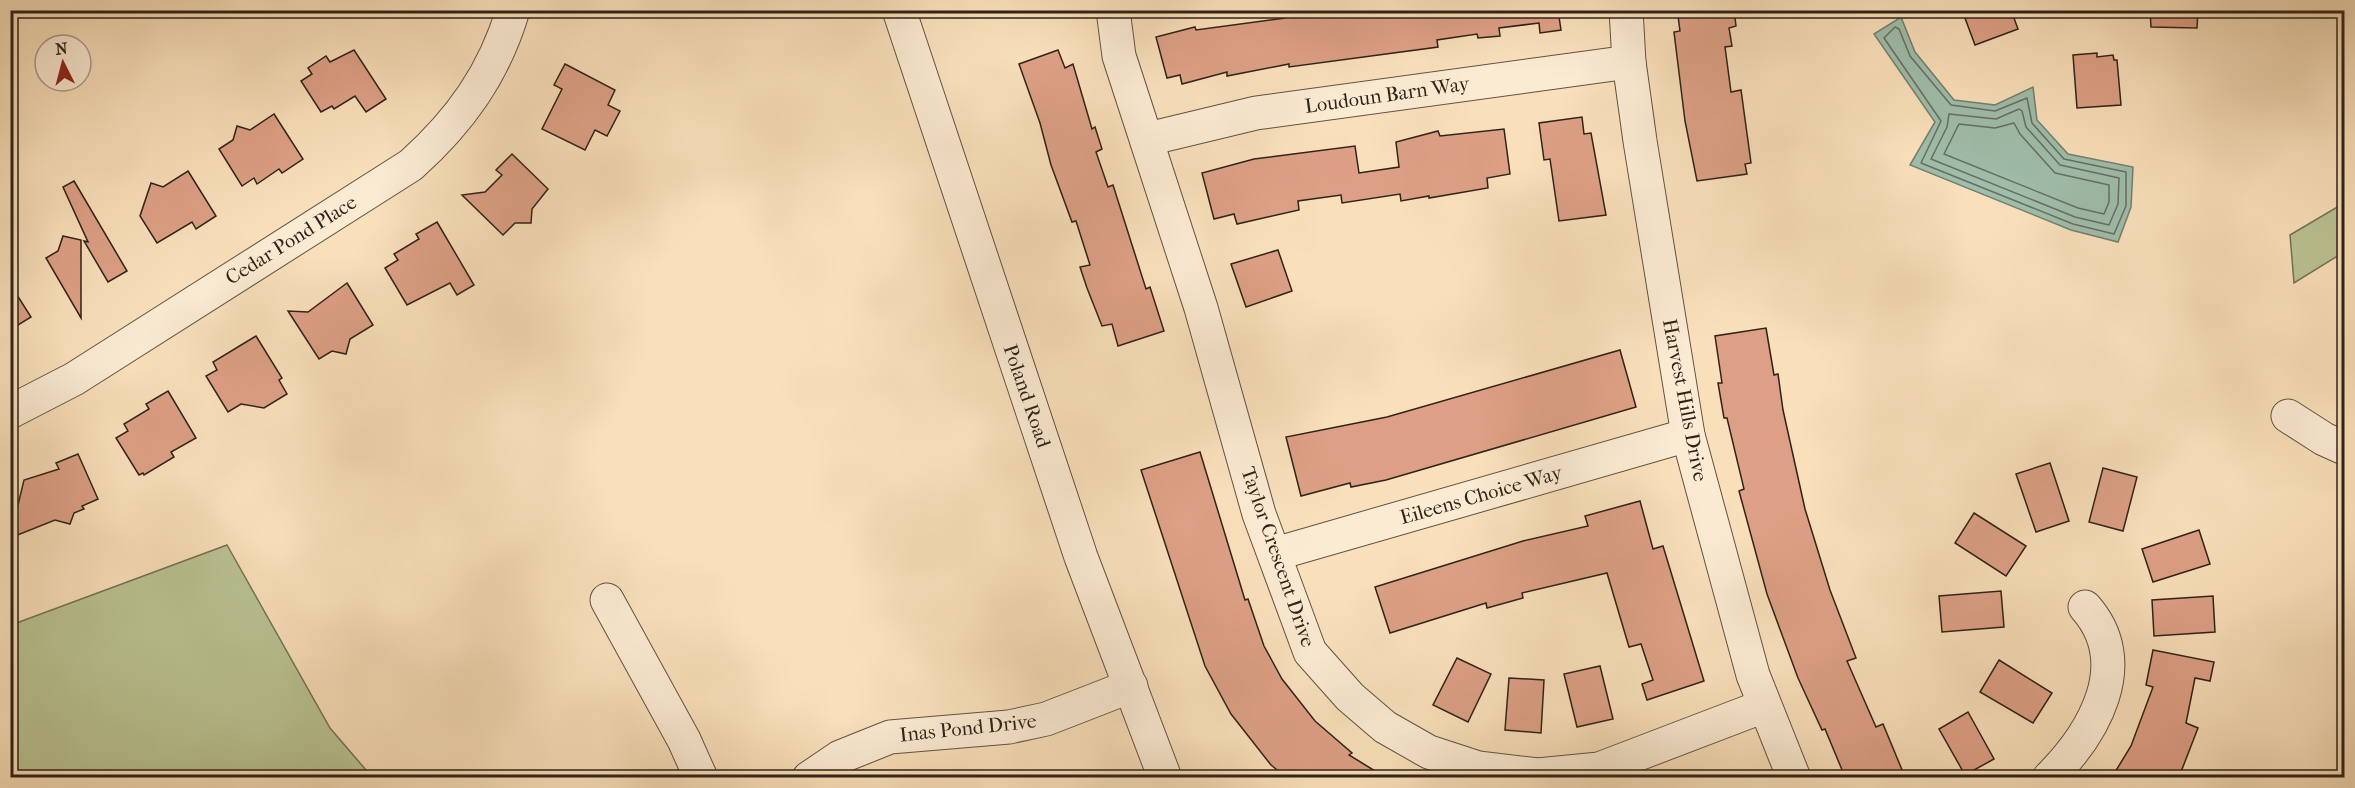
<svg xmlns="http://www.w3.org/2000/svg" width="2355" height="788" viewBox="0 0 2355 788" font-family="'IM FELL French Canon',serif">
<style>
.green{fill:#bac393;stroke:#747256;stroke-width:1.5}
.water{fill:#9fbeab;stroke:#728070;stroke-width:1.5}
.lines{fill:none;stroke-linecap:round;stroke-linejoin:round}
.shore{stroke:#677062;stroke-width:1.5}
.building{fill:#dda086;stroke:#2f2218;stroke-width:1.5}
.minor-casing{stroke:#625241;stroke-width:35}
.minor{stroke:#fbebd3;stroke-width:33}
.labels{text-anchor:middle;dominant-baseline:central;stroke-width:6;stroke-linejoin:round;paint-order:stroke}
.street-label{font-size:20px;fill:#2f2218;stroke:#fbebd3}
</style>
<rect width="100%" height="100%" fill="#f9e0bb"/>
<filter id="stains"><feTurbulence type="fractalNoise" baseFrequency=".00333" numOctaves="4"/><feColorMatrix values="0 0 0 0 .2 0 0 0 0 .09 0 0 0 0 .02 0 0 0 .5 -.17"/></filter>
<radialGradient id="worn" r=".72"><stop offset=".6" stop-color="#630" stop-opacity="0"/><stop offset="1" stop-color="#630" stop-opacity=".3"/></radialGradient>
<g class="green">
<path d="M2344,203V252L2294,283L2290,235Z"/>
<path d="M227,545L330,728L372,777H11V625Z"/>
</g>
<path class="water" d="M1901,17L1915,52L1954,100L1995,105L2033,87L2037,120L2068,154L2133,167L2131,207L2118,242L2071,230L1910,165L1935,122L1874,34Z"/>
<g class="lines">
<g class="shore">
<path d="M1895,27L1899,29L1910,56L1951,105L1995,111L2027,98L2032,123L2064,159L2126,172V206L2114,234L2073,224L1921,163L1941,121L1884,38Z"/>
<path d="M2019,109L2022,111L2026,127L2060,165L2119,178L2118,204L2109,225L2075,217L1931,159L1947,127L1949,114L1996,119Z"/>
<path d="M2014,123L2020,134L2055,173L2109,185V202L2104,214L2078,208L1944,154L1959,124L1995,128Z"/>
</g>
</g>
<g class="building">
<path d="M1284,10H1306L1307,17L1347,10H1558L1561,30L1540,33L1539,23L1499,28L1500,36L1478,38L1477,34L1437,40L1438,47L1289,67V64L1227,76V72L1182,84L1180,75L1167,78L1156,37L1195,27L1196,30L1285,18Z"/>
<path d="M1713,10H1734L1736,26L1729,28L1732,46L1725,47L1731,92L1741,90L1751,163L1745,164L1747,174L1697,181L1685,121L1674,32L1680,31L1678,16Z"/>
<path d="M1962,10H2011L2018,29L1975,45Z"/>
<path d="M2150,10H2198L2197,28L2151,27Z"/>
<path d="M354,50L386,99L366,112L355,96L334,109L332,106L321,112L301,81L312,74L308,68L326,56L330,62Z"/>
<path d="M1058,50L1065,68L1073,64L1092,129L1095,127L1102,149L1096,152L1108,187L1113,185L1146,289L1150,287L1164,331L1118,346L1112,324L1102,326L1087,288L1080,267L1090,265L1076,221L1072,222L1051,165L1040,123L1019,64Z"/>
<path d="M2097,53V57L2113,55L2114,60H2117L2121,105L2077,108L2073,55Z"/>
<path d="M565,64L615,90L608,105L620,111L607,136L595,130L585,150L542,129L562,89L554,85Z"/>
<path d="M274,114L303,159L282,173L279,169L257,184L254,178L242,186L219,149L233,140L237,126L250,130Z"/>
<path d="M1582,117L1584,134L1591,133L1606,215L1559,221L1550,159L1544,160L1539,123Z"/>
<path d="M1504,129L1510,174L1487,178L1488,188L1429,198V196L1401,201L1400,194L1342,203L1341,195L1298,201L1299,210L1237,224L1234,214L1214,219L1202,173L1254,159L1355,146L1359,173L1399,167L1396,142L1438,131L1440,136Z"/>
<path d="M512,154L548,189L532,209L531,223H515L503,235L462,195L485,192L502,175L496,170Z"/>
<path d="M188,171L216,216L196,229L192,222L157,243L140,216L151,183L163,187Z"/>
<path d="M74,181L127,271L108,282L84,241L88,242L63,187Z"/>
<path d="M437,222L474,285L457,295L450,283L407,305L385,268L398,260L394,254L419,239L416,234Z"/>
<path d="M63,236L81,240V318L46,258L58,251Z"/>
<path d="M1278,250L1292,291L1246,307L1231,264Z"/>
<path d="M347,283L373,325L350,339L346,354L332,351L319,359L288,311L308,312Z"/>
<path d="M10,284L31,317L10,330Z"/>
<path d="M1766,328L1774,375L1778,374L1783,410L1805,509L1830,590L1856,658L1847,661L1876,727L1883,724L1905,777H1845L1825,729L1822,730L1798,678L1767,594L1739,491L1744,489L1727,418H1724L1718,383H1722L1715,336Z"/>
<path d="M256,336L282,378L279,380L287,394L264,408L241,404L228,412L206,376L217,370L213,362Z"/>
<path d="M1620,350L1636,407L1386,480L1351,487L1350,483L1301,496L1286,437L1387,417Z"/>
<path d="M168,391L196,438L171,452L174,457L144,475L143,473L139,475L116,438L128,431L124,424L149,409L146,404Z"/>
<path d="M1200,452L1245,600L1248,599L1264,646L1282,679L1315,721L1352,753L1349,755L1385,777H1286L1271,765L1231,714L1205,666L1141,470Z"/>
<path d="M78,454L98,499L82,506L84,509L74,513L70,524L55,520L10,538L24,480L59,469L56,463Z"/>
<path d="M2050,463L2069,521L2036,532L2016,474Z"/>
<path d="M2103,468L2137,477L2123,531L2089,522Z"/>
<path d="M1640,501L1653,549L1663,546L1704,681L1647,700L1642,684L1653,680L1641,644L1629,647L1607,573L1522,593L1523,598L1487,608L1486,603L1390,633L1375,587L1523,541L1588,526L1585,516Z"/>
<path d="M1974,513L2026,546L2006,576L1955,543Z"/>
<path d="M2199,530L2210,564L2153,582L2142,549Z"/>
<path d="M2001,591L2004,627L1942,632L1939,596Z"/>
<path d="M2213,596L2215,632L2154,636L2152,600Z"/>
<path d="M2153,650L2214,662L2210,681L2195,678L2186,723L2198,728L2179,777H2112L2131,746L2153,687L2146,685Z"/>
<path d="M1457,658L1491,674L1468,722L1433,705Z"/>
<path d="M1999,660L2052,693L2033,723L1980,692Z"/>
<path d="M1600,666L1613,719L1577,727L1564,674Z"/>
<path d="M1509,678L1544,680L1541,733L1505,730Z"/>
<path d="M1968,712L1994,759L1965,775L1939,729Z"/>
</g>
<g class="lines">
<defs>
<g id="minor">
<path d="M899,10L1081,557L1165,778"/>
<path d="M1113,10L1119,56L1201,308L1259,514L1310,652L1350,697L1385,727L1429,752L1478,768L1538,775L1599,769L1764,706"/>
<path d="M1626,10L1629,62L1640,141L1688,435L1753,675L1794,778"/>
<path d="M1148,139L1256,113L1629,62"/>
<path d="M10,412L74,379L411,165C460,121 494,74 513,10"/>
<path d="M2288,416L2324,439L2344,448"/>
<path d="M1275,554L1688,435"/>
<path d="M607,600L684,740L701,778"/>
<path d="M809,778L840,757L890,737L1009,727L1046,719L1131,686"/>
<path d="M2049,778C2094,733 2135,663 2085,607"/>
</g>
</defs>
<use href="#minor" class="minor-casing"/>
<use href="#minor" class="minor"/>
</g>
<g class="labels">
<g class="street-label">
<text transform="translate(1387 95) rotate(-8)">Loudoun Barn Way</text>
<text transform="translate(291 240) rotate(-32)">Cedar Pond Place</text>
<text transform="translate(1027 396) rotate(71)">Poland Road</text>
<text transform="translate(1685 400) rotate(79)">Harvest Hills Drive</text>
<text transform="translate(1481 495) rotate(-16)">Eileens Choice Way</text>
<text transform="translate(1278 557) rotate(71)">Taylor Crescent Drive</text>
<text transform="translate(968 728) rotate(-6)">Inas Pond Drive</text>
</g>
</g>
<rect width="2355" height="788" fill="none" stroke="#f9e0bb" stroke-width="36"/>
<rect x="12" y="12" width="2331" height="764" fill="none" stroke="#2f2218" stroke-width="3"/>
<rect x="18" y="18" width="2319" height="752" fill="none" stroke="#2f2218" stroke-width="1.5"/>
<g transform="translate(63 63) rotate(354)"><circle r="28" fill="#fbebd3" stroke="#a99b88" stroke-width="1.5"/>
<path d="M0-4.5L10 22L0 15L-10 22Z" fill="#8f2418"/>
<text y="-9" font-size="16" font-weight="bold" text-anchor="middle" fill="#2f2218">N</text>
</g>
<rect width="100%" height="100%" filter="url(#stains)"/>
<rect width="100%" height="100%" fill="url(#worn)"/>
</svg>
